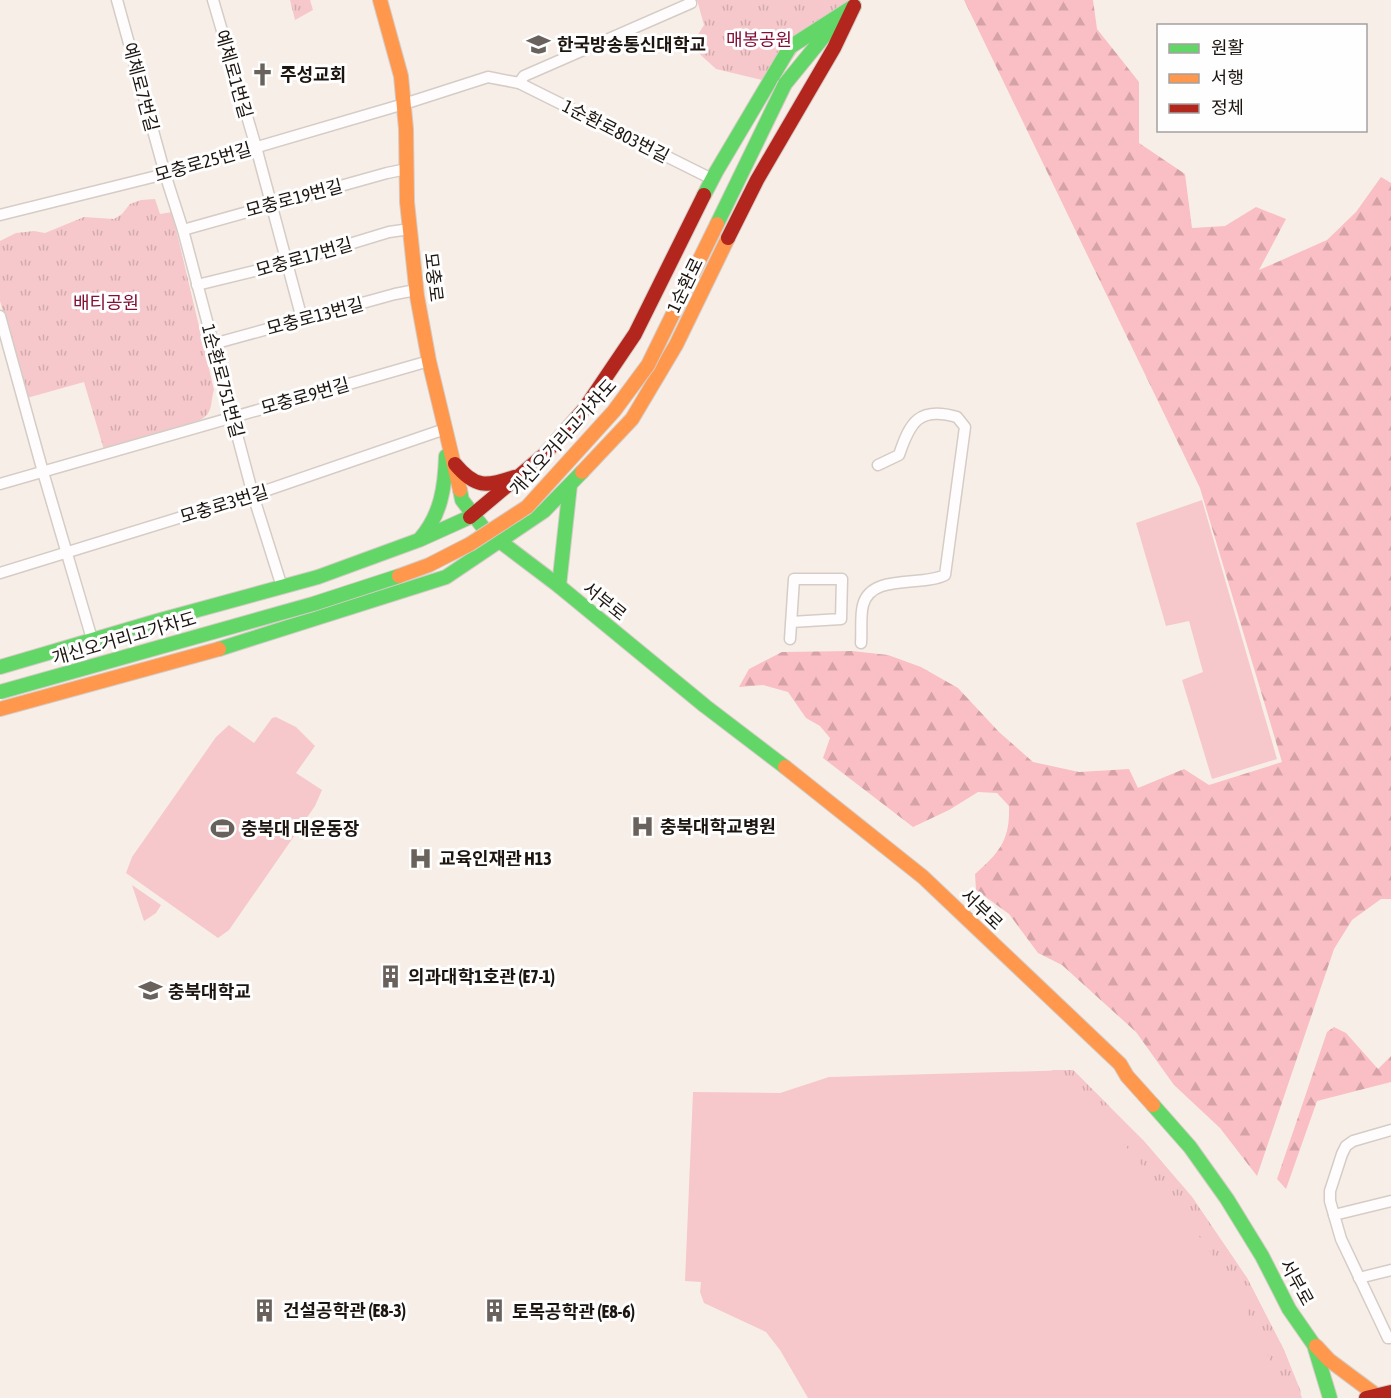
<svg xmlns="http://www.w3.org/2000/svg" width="1391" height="1398" viewBox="0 0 1391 1398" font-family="'Asap Condensed','Noto Sans KR',sans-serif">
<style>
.grass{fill:#f6c8cb}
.forest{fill:url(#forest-firs)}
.park{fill:url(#park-tufts)}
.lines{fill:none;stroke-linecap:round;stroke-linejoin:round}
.street-casing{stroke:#d5ccc6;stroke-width:13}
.fast-casing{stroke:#d5ccc6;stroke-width:16}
.slow-casing{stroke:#d5ccc6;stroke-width:16}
.jam-casing{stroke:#d5ccc6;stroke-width:16}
.street{stroke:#fefcfc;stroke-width:10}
.fast{stroke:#63d668;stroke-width:14}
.slow{stroke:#ff974d;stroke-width:14}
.jam{stroke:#b3261e;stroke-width:14}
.fast-bridge-casing{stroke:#d5ccc6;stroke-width:16;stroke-linecap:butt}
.slow-bridge-casing{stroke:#d5ccc6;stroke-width:16;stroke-linecap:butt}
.fast-bridge{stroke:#63d668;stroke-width:14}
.slow-bridge{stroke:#ff974d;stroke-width:14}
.labels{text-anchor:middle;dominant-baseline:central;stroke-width:6;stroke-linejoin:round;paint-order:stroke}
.park-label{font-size:18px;fill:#831035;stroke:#fefefe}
.poi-label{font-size:18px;font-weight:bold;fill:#1c1510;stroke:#fefefe;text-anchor:start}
.street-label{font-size:18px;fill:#1c1510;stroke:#fefefe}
</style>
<defs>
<pattern id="forest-firs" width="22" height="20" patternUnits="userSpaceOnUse" patternTransform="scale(1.5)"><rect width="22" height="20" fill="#f9bfc4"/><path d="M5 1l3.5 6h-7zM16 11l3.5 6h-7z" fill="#d5a3a7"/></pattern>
<pattern id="park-tufts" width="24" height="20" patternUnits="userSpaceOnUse" patternTransform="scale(1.5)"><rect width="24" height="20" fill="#f6c8cb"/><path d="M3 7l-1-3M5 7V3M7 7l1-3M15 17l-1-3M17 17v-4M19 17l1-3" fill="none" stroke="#d2abad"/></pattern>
</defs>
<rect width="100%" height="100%" fill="#f8eee8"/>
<g class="grass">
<path d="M1202,500L1277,759L1212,779L1182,680L1203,672L1189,621L1166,626L1136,523Z"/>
<path d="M276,717L296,727L315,746L296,773L322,790L315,806L229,930L218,938L126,873L132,857L216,737L229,725L254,743L272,718Z"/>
<path d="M132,885L161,905L156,913L144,921Z"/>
<path d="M1073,1070L1143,1140L1192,1197L1247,1278L1284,1350L1302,1398H808L780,1350L766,1332L704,1303L700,1292L701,1282L685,1281L693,1092L780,1093L829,1077Z"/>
</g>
<g class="forest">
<path d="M964,0H1093L1097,29L1139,82V143L1185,174L1192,228L1225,226L1256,207L1286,219L1259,270L1327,240L1356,212L1381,177L1391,183V899H1381L1352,920L1334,949L1257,1176L1220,1128L1174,1085L1136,1032L1062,965L1038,953L1009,914L976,890L975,874C1000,852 1010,840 1009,806L997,793L978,792L949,810L913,827L823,758L830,738L820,726L806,718L788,692L763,685L739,687L749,669L782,652L852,651L888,655L921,667L958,688L999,732L1033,762L1079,772L1129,769L1138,788L1184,769L1209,785L1282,762L1200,488Z"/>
<path d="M1334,1027L1346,1033L1378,1069L1391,1056V1082L1317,1101L1286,1189L1277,1179L1327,1032Z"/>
</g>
<g class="park">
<path d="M290,0H310L313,10L295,20Z"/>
<path d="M697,0H851L801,47L775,83L716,69L691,46L704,25Z"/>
<path d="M155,199L160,214L172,212L214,390C210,402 214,413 200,420L104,450L84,382L27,398L0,301V241L16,233L34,231L45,233L84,217L114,219L122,214L130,204L141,200Z"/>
<path d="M1052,1070H1073L1109,1106L1107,1121L1103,1124L1052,1073Z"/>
<path d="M1124,1139L1143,1140L1192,1197L1247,1278L1284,1350L1301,1392L1298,1398H1286L1281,1383L1259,1336L1229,1279L1182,1212L1121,1141Z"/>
</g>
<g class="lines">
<defs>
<g id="street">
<path d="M117,0L165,174L183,230L253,495L282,587"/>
<path d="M213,0L256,147L302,319"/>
<path d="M519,83L712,179"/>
<path d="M0,215L165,174L404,104L488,77L519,83L524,76L691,3L690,0"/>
<path d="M183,230L387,173L407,169"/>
<path d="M197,285L287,263L389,232L410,229"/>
<path d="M0,316L43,472L92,639"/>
<path d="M213,344L395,294L416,290"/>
<path d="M0,484L429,361"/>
<path d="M0,573L253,495L445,429"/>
<path d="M790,639L794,579H842L841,619L791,622"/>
<path d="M861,643C862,631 860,616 863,605C871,573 922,587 945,575L965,427L957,417C919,406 910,422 899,455L878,465"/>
<path d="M1391,1130L1353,1141L1346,1146L1342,1154L1330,1191V1201L1341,1239L1388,1338H1391"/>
<path d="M1334,1215L1391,1201"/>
<path d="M1359,1278L1391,1270"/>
</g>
<g id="fast">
<path d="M785,84L834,24"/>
<path d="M704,195L716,172L790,47L854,6"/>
<path d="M460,490L462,500L485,530L559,586L705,706L785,767"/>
<path d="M420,539C441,515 445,487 446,456"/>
<path d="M559,586L570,485"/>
<path d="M219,649L446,577L544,511L582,472"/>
<path d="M0,667L157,621L318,577L419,540L470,517"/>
<path d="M1153,1105L1190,1147L1227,1199L1262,1256L1289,1309L1314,1345L1330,1398"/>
</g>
<g id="slow">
<path d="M380,0L401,76L406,129L407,202L417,296L429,361L460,490"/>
<path d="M582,472L632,419L676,345L728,238"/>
<path d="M0,709L219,649"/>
<path d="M785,767L923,877L1120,1064L1127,1076L1153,1105"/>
<path d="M1316,1346L1329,1360L1376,1395"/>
</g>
<g id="jam">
<path d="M728,238L757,180L834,48L854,6"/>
<path d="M455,464C475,488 486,487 514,477"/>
<path d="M470,517L545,454L585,408L635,334L704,195"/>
<path d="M1366,1398L1391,1392"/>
</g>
</defs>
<use href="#street" class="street-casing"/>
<use href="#fast" class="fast-casing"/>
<use href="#slow" class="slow-casing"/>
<use href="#jam" class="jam-casing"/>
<use href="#street" class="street"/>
<use href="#fast" class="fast"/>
<use href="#slow" class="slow"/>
<use href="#jam" class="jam"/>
<defs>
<g id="fast-bridge">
<path d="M717,224L785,84"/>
<path d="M0,692L313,604L399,576"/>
</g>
<path id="slow-bridge" d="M399,576L429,565L470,544L527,507L614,411L648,365L717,224"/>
</defs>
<use href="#fast-bridge" class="fast-bridge-casing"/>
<use href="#slow-bridge" class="slow-bridge-casing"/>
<use href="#fast-bridge" class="fast-bridge"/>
<use href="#slow-bridge" class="slow-bridge"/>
</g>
<defs>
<symbol id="university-bare" viewBox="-9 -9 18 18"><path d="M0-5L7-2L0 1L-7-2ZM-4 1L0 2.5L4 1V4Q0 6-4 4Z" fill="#69615c" stroke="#fefefe" stroke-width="2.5" paint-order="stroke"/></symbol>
<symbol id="church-bare" viewBox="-9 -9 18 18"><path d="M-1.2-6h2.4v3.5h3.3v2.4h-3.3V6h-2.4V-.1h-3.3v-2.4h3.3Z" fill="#69615c" stroke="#fefefe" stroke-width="2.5" paint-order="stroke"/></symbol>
<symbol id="hospital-bare" viewBox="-9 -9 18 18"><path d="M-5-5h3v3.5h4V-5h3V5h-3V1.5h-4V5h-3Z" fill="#69615c" stroke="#fefefe" stroke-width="2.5" paint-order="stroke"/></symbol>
<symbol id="stadium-bare" viewBox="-9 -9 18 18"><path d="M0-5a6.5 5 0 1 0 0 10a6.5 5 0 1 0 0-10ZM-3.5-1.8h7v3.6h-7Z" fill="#69615c" stroke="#fefefe" stroke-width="2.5" paint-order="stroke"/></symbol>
<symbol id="building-bare" viewBox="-9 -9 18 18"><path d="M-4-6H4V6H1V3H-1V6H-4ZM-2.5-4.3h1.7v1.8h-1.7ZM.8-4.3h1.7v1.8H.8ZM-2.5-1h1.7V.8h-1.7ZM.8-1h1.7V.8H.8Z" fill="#69615c" stroke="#fefefe" stroke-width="2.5" paint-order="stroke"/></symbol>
</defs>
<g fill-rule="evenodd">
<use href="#university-bare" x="522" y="28" width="33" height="33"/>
<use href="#church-bare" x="246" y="58" width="33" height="33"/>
<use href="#hospital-bare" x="626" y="810" width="33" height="33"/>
<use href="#stadium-bare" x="206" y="812" width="33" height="33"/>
<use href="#hospital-bare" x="404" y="842" width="33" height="33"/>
<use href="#building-bare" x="374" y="960" width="33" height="33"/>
<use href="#university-bare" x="134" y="974" width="33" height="33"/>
<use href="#building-bare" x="248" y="1294" width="33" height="33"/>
<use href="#building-bare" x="478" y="1294" width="33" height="33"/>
</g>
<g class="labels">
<g class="park-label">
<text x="759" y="39">매봉공원</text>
<text x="106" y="302">배티공원</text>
</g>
<g class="poi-label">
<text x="557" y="44">한국방송통신대학교</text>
<text x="280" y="74">주성교회</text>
<text x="660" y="826">충북대학교병원</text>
<text x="241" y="828">충북대 대운동장</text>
<text x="439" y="858">교육인재관 H13</text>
<text x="408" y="976">의과대학1호관 (E7-1)</text>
<text x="168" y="991">충북대학교</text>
<text x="283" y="1310">건설공학관 (E8-3)</text>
<text x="512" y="1311">토목공학관 (E8-6)</text>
</g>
<g class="street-label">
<text transform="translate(234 74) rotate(74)">예체로1번길</text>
<text transform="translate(141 87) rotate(75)">예체로7번길</text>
<text transform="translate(616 131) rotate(27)">1순환로803번길</text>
<text transform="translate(203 162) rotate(-16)">모충로25번길</text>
<text transform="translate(294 198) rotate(-15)">모충로19번길</text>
<text transform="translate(304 257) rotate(-16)">모충로17번길</text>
<text transform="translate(434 277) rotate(83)">모충로</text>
<text transform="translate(685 285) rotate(-64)">1순환로</text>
<text transform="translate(315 316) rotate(-15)">모충로13번길</text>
<text transform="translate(223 381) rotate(75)">1순환로751번길</text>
<text transform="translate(305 396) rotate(-16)">모충로9번길</text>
<text transform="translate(563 437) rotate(-48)">개신오거리고가차도</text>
<text transform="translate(224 504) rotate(-17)">모충로3번길</text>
<text transform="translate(605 601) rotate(39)">서부로</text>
<text transform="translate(124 638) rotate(-16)">개신오거리고가차도</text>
<text transform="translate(982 909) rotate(44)">서부로</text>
<text transform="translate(1297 1282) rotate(61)">서부로</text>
</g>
</g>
<rect x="1157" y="24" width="210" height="108" fill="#fefefe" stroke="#a4a19f" stroke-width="1.5"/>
<rect x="1169" y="44" width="30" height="9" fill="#63d668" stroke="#a4a19f" stroke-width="1.5"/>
<text x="1211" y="54" font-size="18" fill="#1c1510">원활</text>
<rect x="1169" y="74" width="30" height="9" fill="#ff974d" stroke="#a4a19f" stroke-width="1.5"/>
<text x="1211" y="84" font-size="18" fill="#1c1510">서행</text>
<rect x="1169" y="104" width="30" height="9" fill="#b3261e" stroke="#a4a19f" stroke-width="1.5"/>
<text x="1211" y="114" font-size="18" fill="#1c1510">정체</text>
</svg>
